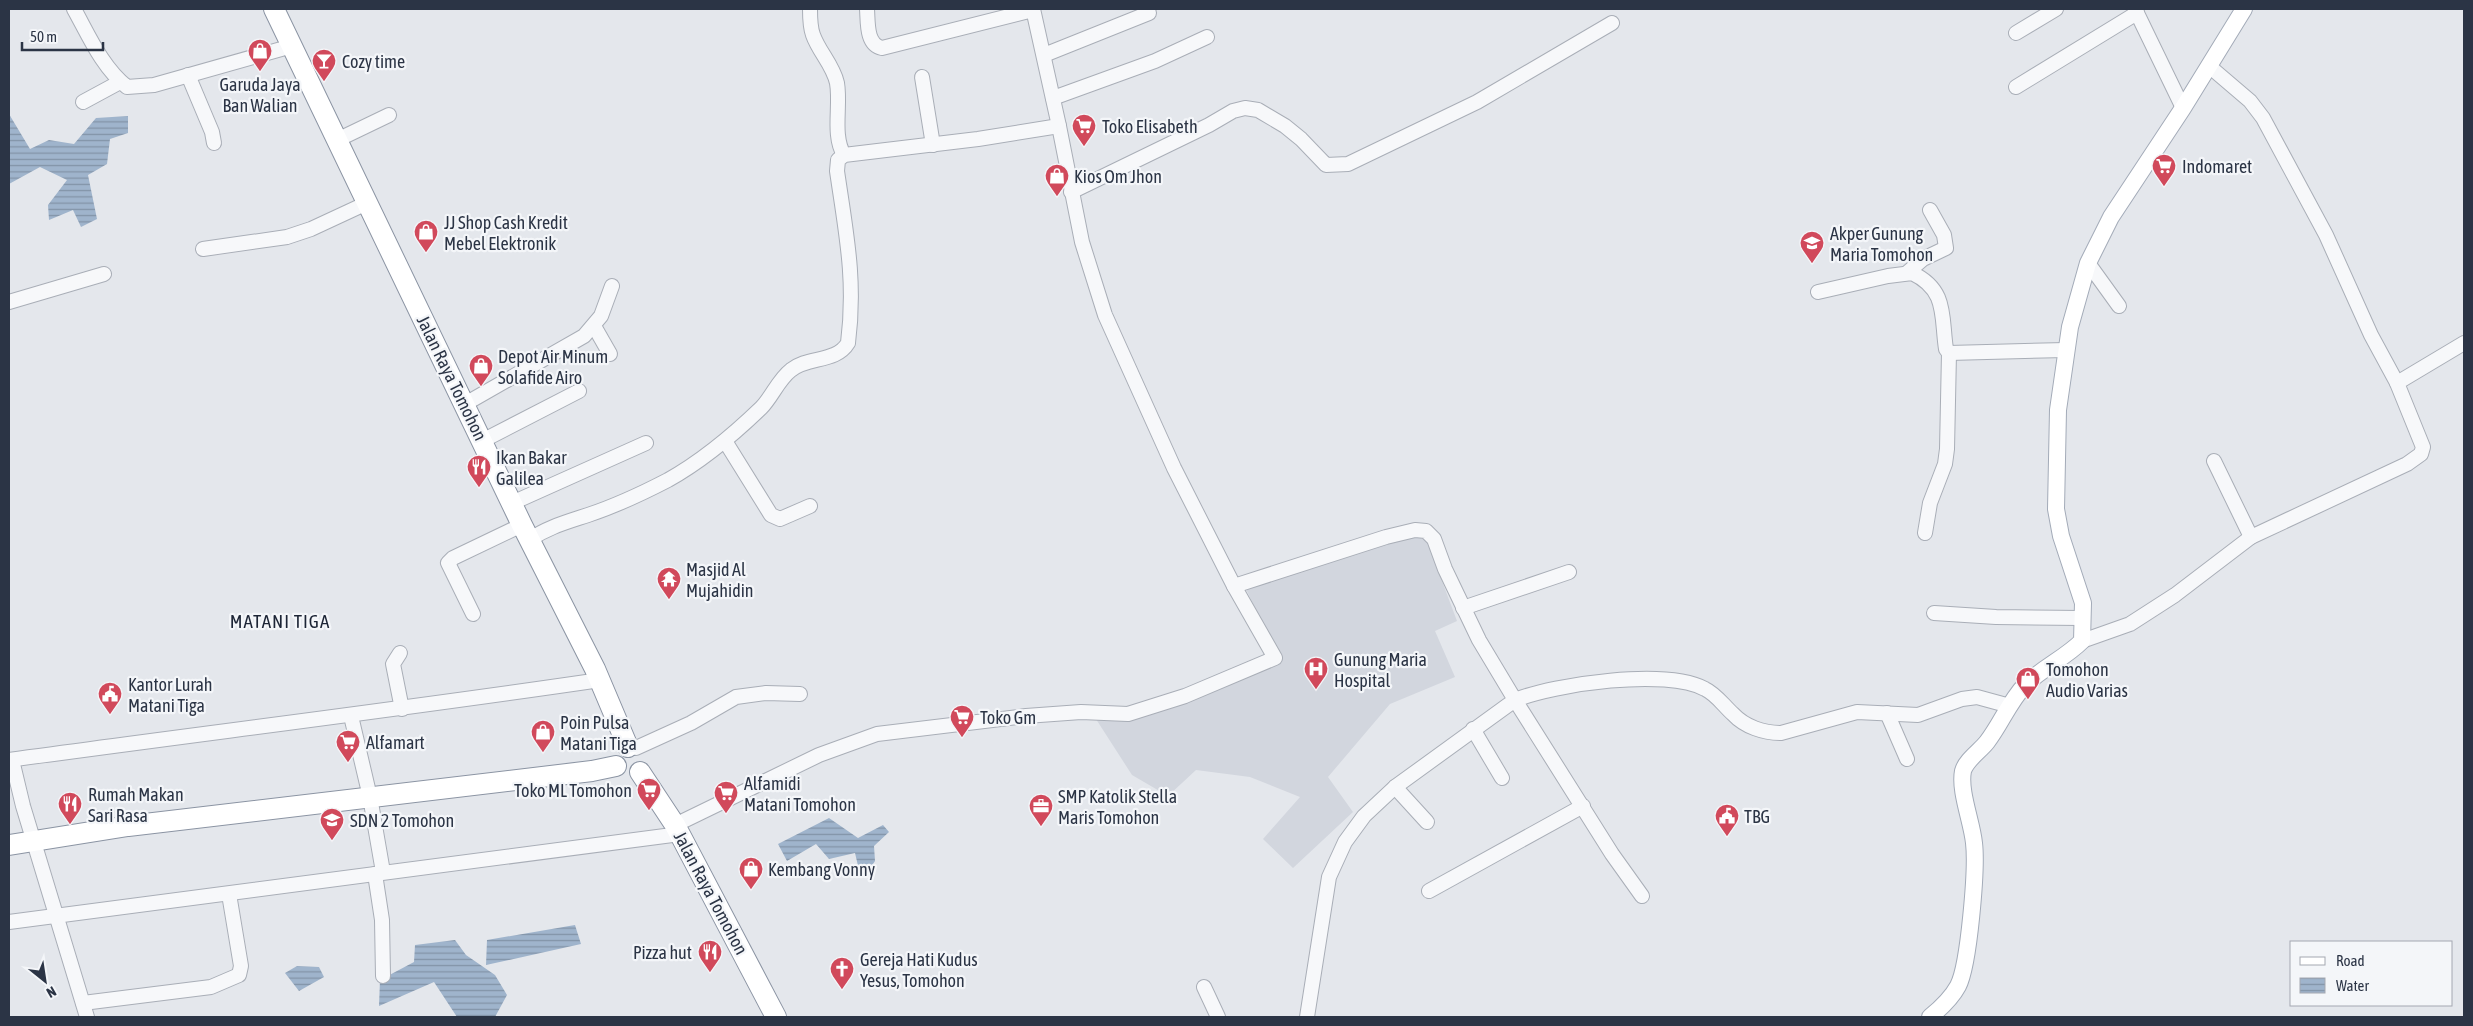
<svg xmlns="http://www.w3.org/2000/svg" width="2473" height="1026" viewBox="0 0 2473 1026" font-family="'Asap Condensed',sans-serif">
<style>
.built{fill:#d2d6de}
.water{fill:url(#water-rules)}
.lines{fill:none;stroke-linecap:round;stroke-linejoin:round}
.minor-casing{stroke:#a9aeb7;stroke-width:16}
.major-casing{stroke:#a3abb8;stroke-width:18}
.highway-casing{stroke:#8b94a3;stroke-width:22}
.minor{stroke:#f7f8fa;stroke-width:14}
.major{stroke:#fff;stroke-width:16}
.highway{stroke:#fff;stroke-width:20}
.labels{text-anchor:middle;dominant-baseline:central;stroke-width:4.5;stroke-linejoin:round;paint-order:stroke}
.poi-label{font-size:18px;fill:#2b3445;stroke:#f4f6f9;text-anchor:start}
.street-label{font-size:18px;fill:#2b3445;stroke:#f4f6f9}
.neighbourhood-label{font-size:19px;letter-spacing:1px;fill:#1d2536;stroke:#f4f6f9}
</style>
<defs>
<pattern id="water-rules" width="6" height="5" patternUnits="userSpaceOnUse" patternTransform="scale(1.25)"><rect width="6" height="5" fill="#9fb4cc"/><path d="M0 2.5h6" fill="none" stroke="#8293a7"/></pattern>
</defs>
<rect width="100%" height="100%" fill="#e4e7ec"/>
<path class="built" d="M1414,535L1427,541L1457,621L1435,631L1455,677L1390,704L1328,777L1353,812L1293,868L1263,839L1300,797L1250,777L1196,770L1168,796L1132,775L1094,716L1155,711L1279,664L1275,651L1246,589Z"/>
<g class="water">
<path d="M9,114L30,149L49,140L74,144L96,118L128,116V133L110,139L107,164L88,175L97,219L81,227L73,210L49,220L48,205L67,180L40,167L9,184Z"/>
<path d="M829,818L858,838L883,825L889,832L874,846L875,861L866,875L859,870L855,853L829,859L816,844L787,861L778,844Z"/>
<path d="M575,925L581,944L486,965L487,940Z"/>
<path d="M455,940L466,955L495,975L507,995L495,1017H457L434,982L379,1006L380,980L414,962L415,945Z"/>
<path d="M297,966L319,967L324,977L299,991L285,973Z"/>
</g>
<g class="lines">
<defs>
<g id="minor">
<path d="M74,9C89,36 102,67 127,87L154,85L292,46"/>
<path d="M810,9C810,18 810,27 813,35C819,52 833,65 837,83C841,106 832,135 844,155"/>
<path d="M867,9C868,22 866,45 882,48L1033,10"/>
<path d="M2135,9L2183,108"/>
<path d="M2016,33L2056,9"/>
<path d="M1044,55L1149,13"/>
<path d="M2209,66L2250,101L2263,118L2326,235L2371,335L2397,383"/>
<path d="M188,75L212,132L214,143"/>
<path d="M922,77L933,145"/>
<path d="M2016,87L2137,13"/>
<path d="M1053,98L1155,61L1207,37"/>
<path d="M83,102L120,82"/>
<path d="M337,140L389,115"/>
<path d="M1071,192L1209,125L1233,111L1245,108L1258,110L1285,126L1301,139L1326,165L1348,164L1477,102L1612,23"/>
<path d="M203,249L287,237L311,229L367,203"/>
<path d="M2088,263L2119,306"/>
<path d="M1908,272L1923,259L1946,248L1944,235L1930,210"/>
<path d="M1818,292L1888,276L1912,273C1948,290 1941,317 1946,349L1949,353L2066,350"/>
<path d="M9,302L104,274"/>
<path d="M594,326L610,354"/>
<path d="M465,404L584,336L601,316L612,286"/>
<path d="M482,441L579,391"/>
<path d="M725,441L771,515L780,519L810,506"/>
<path d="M2214,461L2251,537"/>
<path d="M512,503L646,443"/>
<path d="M1925,533L1930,503L1945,464L1947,449L1949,353"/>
<path d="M529,540C548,527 567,522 588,515C615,506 643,493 668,480C702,461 733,435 761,408C772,397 778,380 791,370C808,356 836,363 848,343C856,280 846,233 837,171L838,160L844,155L978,139L1059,126"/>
<path d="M1234,586L1386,537L1415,530L1426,531L1434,539L1445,569L1479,640L1515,700L1395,787L1364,816L1345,842L1329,877L1307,1017"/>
<path d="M1463,608L1569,572"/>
<path d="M1934,613L1996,617L2081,618"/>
<path d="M473,614L448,563L453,558L522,525"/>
<path d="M2082,641L2130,624L2175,595L2251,537L2407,464L2421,454L2423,447L2397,383L2464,343"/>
<path d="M400,653L393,664L402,709"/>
<path d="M1887,713L1907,759"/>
<path d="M351,716L370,797L383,872"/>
<path d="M1473,729L1502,778"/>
<path d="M636,748L691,723L736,697L766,693L800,694"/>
<path d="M9,760C206,733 403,709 600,680"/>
<path d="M12,760L23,806L87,1017"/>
<path d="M1395,787L1427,822"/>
<path d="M675,825L819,755L877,734L1026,716L1081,712L1128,714L1185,696L1275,658L1234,586L1174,468L1105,315L1082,242L1059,126L1033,9"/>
<path d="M375,874L382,920L383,976"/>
<path d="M1429,891L1583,806"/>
<path d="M1642,896L1612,854L1515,700C1555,684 1666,668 1705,689C1716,694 1724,706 1733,714C1745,727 1764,733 1781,733L1857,712L1918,715L1962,699L1977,697L2010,706"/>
<path d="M9,922L680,834"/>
<path d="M1204,987L1218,1017"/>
<path d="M83,1003L211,987L239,975L241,966L229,894"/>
</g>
<path id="major" d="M1930,1017C1941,1008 1951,999 1958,986C1969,965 1977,868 1974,843C1972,822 1959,791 1963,771C1966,760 1980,751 1987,742C2001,724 2009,702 2025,685C2042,668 2065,658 2082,641L2083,603L2061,536L2056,509L2058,410L2070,327L2088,263L2111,217L2183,108L2244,9"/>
<g id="highway">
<path d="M274,9L522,525L595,669L628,747"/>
<path d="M640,772L675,825L776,1017"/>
<path d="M9,845L128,826L592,771L616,766"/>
</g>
</defs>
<use href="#minor" class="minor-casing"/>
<use href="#major" class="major-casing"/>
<use href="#highway" class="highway-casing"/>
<use href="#minor" class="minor"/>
<use href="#major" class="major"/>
<use href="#highway" class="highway"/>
</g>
<defs>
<symbol id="shop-pin" viewBox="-11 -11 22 30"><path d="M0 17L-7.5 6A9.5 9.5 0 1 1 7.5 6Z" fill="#d1495b" stroke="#f4f6f9"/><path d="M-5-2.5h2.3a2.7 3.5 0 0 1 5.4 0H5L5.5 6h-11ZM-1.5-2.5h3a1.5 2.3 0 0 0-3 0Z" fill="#fff"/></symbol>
<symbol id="bar-pin" viewBox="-11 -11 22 30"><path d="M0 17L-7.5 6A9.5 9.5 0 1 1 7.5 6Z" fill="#d1495b" stroke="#f4f6f9"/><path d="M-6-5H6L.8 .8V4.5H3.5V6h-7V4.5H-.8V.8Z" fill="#fff"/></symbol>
<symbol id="supermarket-pin" viewBox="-11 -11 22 30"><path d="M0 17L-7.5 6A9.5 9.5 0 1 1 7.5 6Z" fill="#d1495b" stroke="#f4f6f9"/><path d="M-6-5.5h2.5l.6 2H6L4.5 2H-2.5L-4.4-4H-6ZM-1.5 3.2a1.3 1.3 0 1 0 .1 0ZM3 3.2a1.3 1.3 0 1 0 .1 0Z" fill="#fff"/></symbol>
<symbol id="university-pin" viewBox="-11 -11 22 30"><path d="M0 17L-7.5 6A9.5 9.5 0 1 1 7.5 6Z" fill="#d1495b" stroke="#f4f6f9"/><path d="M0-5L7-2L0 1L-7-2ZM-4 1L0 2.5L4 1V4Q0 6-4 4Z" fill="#fff"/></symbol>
<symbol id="restaurant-pin" viewBox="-11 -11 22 30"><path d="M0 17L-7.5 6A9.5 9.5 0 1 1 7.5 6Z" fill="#d1495b" stroke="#f4f6f9"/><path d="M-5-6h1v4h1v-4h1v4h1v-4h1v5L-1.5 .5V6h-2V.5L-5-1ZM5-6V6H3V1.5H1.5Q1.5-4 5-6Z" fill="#fff"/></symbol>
<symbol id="temple-pin" viewBox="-11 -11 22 30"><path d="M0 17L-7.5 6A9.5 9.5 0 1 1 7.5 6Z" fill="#d1495b" stroke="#f4f6f9"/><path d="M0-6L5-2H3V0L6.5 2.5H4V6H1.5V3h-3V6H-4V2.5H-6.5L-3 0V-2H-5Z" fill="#fff"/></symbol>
<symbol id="hospital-pin" viewBox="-11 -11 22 30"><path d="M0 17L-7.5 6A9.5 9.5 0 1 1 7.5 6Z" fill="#d1495b" stroke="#f4f6f9"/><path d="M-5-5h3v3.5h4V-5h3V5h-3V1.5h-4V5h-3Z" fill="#fff"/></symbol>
<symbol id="civic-pin" viewBox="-11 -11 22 30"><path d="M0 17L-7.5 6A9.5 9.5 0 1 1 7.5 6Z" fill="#d1495b" stroke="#f4f6f9"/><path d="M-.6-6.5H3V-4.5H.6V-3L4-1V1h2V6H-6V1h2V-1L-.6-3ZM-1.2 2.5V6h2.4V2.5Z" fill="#fff"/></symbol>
<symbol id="office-pin" viewBox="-11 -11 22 30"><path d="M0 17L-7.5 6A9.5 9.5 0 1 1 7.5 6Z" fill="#d1495b" stroke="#f4f6f9"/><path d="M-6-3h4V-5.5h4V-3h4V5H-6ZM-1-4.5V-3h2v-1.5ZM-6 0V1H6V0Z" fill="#fff"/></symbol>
<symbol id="school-pin" viewBox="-11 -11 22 30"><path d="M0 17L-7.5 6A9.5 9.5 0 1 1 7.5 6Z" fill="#d1495b" stroke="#f4f6f9"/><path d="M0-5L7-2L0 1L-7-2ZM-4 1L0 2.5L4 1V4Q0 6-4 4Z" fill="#fff"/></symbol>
<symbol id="church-pin" viewBox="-11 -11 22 30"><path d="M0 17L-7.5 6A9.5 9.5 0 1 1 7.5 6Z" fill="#d1495b" stroke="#f4f6f9"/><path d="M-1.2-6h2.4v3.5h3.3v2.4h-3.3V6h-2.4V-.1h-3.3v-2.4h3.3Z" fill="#fff"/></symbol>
</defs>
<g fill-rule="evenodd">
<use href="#shop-pin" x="246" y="37" width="28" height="38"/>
<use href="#bar-pin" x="310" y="47" width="28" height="38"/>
<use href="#supermarket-pin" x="1070" y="112" width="28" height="38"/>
<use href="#supermarket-pin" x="2150" y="152" width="28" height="38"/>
<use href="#shop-pin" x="1043" y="162" width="28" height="38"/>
<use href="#shop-pin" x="412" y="218" width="28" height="38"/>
<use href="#university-pin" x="1798" y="229" width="28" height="38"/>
<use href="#shop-pin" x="467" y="352" width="28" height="38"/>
<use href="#restaurant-pin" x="465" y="453" width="28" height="38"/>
<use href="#temple-pin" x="655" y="565" width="28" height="38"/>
<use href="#hospital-pin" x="1302" y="655" width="28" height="38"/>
<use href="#shop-pin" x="2014" y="665" width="28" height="38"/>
<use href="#civic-pin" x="96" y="680" width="28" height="38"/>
<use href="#supermarket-pin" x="948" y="703" width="28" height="38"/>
<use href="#shop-pin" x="529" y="718" width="28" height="38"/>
<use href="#supermarket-pin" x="334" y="728" width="28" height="38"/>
<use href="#supermarket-pin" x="635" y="776" width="28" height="38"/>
<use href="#supermarket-pin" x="712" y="779" width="28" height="38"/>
<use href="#restaurant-pin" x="56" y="790" width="28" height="38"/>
<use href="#office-pin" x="1027" y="792" width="28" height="38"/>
<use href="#civic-pin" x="1713" y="802" width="28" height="38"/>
<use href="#school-pin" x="318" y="806" width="28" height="38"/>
<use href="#shop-pin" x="737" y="855" width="28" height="38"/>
<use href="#restaurant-pin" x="696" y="938" width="28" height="38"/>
<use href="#church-pin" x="828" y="955" width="28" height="38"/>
</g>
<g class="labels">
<g class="poi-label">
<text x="342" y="61">Cozy time</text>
<text x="260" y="84" text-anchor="middle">Garuda Jaya<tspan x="260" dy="21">Ban Walian</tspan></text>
<text x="1102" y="126">Toko Elisabeth</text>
<text x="2182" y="166">Indomaret</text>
<text x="1074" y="176">Kios Om Jhon</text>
<text x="444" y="222">JJ Shop Cash Kredit<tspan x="444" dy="21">Mebel Elektronik</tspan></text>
<text x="1830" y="233">Akper Gunung<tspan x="1830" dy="21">Maria Tomohon</tspan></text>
<text x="498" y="356">Depot Air Minum<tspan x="498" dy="21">Solafide Airo</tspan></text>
<text x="496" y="457">Ikan Bakar<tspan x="496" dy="21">Galilea</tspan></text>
<text x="686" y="569">Masjid Al<tspan x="686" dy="21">Mujahidin</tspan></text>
<text x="1334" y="659">Gunung Maria<tspan x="1334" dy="21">Hospital</tspan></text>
<text x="2046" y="669">Tomohon<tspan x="2046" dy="21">Audio Varias</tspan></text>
<text x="128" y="684">Kantor Lurah<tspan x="128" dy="21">Matani Tiga</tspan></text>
<text x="980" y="717">Toko Gm</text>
<text x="560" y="722">Poin Pulsa<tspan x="560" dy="21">Matani Tiga</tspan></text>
<text x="366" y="742">Alfamart</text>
<text x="744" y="783">Alfamidi<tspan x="744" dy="21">Matani Tomohon</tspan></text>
<text x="632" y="790" text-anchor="end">Toko ML Tomohon</text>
<text x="88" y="794">Rumah Makan<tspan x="88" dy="21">Sari Rasa</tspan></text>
<text x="1058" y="796">SMP Katolik Stella<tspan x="1058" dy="21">Maris Tomohon</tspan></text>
<text x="1744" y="816">TBG</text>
<text x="350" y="820">SDN 2 Tomohon</text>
<text x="768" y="869">Kembang Vonny</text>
<text x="692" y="952" text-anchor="end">Pizza hut</text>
<text x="860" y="959">Gereja Hati Kudus<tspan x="860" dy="21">Yesus, Tomohon</tspan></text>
</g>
<g class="street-label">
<text transform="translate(452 378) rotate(64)">Jalan Raya Tomohon</text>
<text transform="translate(711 893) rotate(62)">Jalan Raya Tomohon</text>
</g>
<g class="neighbourhood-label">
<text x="280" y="621">MATANI TIGA</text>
</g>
</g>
<rect width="2473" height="1026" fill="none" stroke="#2b3445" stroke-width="20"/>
<rect x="2290" y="941" width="162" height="65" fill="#f4f6f9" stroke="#a4a8b1"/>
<rect x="2300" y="957" width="25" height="8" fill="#ffffff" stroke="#a4a8b1"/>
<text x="2336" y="966" font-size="15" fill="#2b3445">Road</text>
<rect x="2300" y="978" width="25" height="15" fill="url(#water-rules)" stroke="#a4a8b1"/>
<text x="2336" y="991" font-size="15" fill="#2b3445">Water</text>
<g transform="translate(45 981) rotate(150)" stroke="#f4f6f9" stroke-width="4" paint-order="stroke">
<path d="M0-4L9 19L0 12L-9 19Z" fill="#2b3445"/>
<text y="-8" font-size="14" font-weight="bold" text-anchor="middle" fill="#2b3445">N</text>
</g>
<path d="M22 42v8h81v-8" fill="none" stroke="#2b3445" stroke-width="2.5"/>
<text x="30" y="42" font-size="15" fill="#2b3445" stroke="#f4f6f9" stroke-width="4" paint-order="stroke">50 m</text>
</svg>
